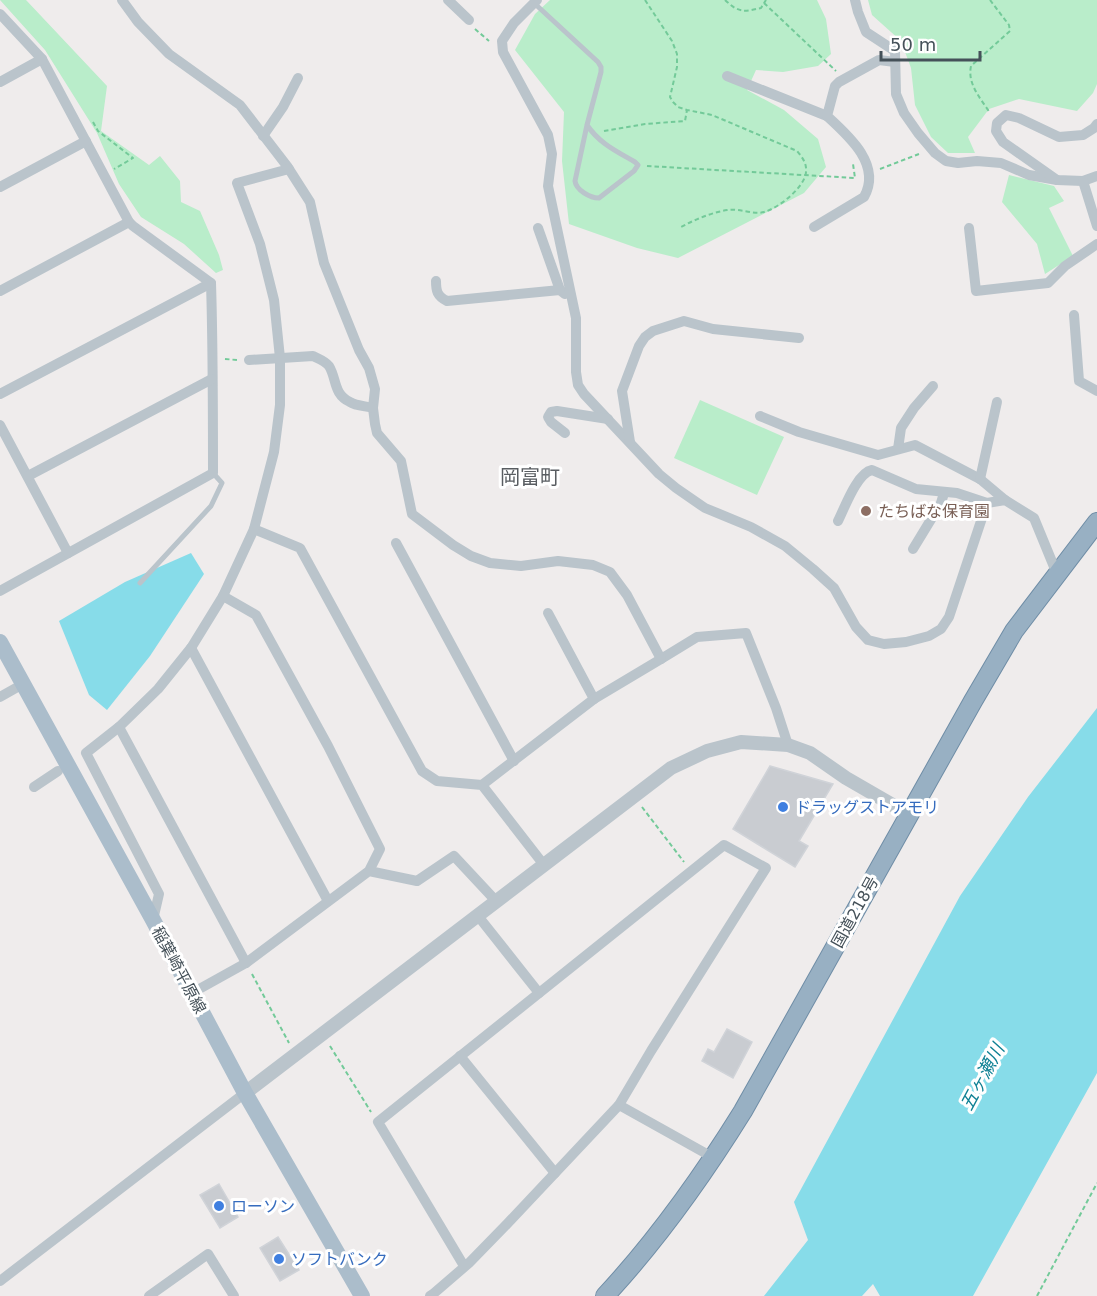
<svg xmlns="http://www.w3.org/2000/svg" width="1097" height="1296" viewBox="0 0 1097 1296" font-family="'DejaVu Sans','Noto Sans JP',sans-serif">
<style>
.green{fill:#b9edca}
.water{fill:#87dce9}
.building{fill:#c9ccd1;stroke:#d0d3d8;stroke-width:1.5}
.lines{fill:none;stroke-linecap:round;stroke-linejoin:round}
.trunk-casing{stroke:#6f8da6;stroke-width:20}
.path{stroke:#73ca99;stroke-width:2;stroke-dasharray:4.5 3;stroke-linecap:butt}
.service{stroke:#bac4cb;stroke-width:5}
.minor{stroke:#bac4cb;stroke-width:10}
.tertiary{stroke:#bac4cb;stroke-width:14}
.primary{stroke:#abbdcb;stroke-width:16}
.trunk{stroke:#98b0c3;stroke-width:18}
.education-dot{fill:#8d6e63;stroke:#fff;stroke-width:2}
.shop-dot{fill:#3f7fe0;stroke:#fff;stroke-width:2}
.labels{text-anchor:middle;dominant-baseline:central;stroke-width:6;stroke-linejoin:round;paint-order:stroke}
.education-label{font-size:16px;fill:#785e54;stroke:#fff;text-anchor:start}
.shop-label{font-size:16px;fill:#366cbe;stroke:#fff;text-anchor:start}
.street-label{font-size:16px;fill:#455159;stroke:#fff}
.water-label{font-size:18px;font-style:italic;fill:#0f8194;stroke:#fff}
.quarter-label{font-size:20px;fill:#595d61;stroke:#fff}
</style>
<rect width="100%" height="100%" fill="#efecec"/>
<g class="green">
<path d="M0,0H26L107,86L101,131L149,165L160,156L180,181L181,202L200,211L219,255L223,270L216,273L184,244L141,217L119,184L97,133L45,50Z"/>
<path d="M550,0H817L826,19L831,54L818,66L783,72L756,70L747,90L784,110L818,139L826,167L804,193L678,258L637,248L569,224L562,161L564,112L515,50L535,14Z"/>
<path d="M868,0H1097V84L1093,93L1077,111L1019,99L989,109L968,137L975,153H948L931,137L915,105L911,68L901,41L872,15Z"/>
<path d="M1009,175L1054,186L1064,201L1049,208L1073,256L1045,274L1037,244L1002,202Z"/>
<path d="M700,400L784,437L757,495L674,458Z"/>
</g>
<g class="water">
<path d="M191,553L204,574L150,656L107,710L89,695L59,621L125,582Z"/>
<path d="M1097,708V1073L973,1296H880L873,1284L862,1296H764L808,1240L794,1202L960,896L1028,797Z"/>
</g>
<g class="building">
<path d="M770,766L833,784L799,841L808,846L795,867L733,829Z"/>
<path d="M727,1029L752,1042L733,1078L702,1061L708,1049L714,1052Z"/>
<path d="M219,1184L238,1217L220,1228L200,1195Z"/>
<path d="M278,1237L299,1270L280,1281L260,1248Z"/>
</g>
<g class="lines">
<defs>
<path id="trunk" d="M605,1296C658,1239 702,1177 743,1111L973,701L1014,631L1097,522"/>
</defs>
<use href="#trunk" class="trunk-casing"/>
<g class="path">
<path d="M645,0L672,41L677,54V67L670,97L673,102L678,107L687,110L712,115L797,151C802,157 807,163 806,172C805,187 779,208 764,212C753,215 739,208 727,210C710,213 694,220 679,228"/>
<path d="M725,0C739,13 743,12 761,8L766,0"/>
<path d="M990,0L1009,25L1010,31L971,66C967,84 981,99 990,113"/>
<path d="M764,3L836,71"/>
<path d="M475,29L489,41"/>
<path d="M93,122L98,131L133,158L114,169"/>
<path d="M604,131L645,124L685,121L687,110"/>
<path d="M647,166L855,178L853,164"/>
<path d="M880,169L919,154"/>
<path d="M225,359L237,360"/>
<path d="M642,807L684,862"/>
<path d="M252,974L289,1043"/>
<path d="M330,1046L371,1112"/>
<path d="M1037,1296L1097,1183"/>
</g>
<g class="service">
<path d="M534,3L598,62L601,67V72L587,125L575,181C576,190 590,198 599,198L634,171L638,165L635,162C616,151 599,143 587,125"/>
<path d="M140,583L211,506L222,483L213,473"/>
</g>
<g class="minor">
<path d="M122,0L138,22L169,54L240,105L287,166L310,202L324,263L359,350L369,368L375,389L373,408L375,424L377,433L401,461L412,514L453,545L471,556L490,563L521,566L558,561L593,565L610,572L627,595L661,659L697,637L746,633L776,708L788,745"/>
<path d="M448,0L469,20"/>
<path d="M537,0L514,23L502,41L503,52L548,135L552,154L548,186L576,318V372L578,385L584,394L659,474L676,488L705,508L751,527L785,546L813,569L834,588L856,627L868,640L884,644L906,642L929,636L941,629L949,617L987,503L1005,500L1034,518L1057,574"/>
<path d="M855,0L858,12L866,32L895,51L896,94L904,113L918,133L935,153L946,161L958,163L977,161L1001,163L1029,175L1057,180"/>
<path d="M0,14L42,59L129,222L133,226L211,283C213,346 213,410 213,473L0,591"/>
<path d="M727,76L827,116"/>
<path d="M0,82L42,59"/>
<path d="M1097,124L1094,128L1083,135L1059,137L1019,118L1006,115L997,123L996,131L1003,142L1057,180L1083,181L1097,176"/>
<path d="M263,136L283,107L298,78"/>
<path d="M1083,181L1097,226"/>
<path d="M0,187L86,141"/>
<path d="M814,227L864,197C882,165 849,136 827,116L835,86L839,82L879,60L895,62"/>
<path d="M538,228L560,290L565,294"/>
<path d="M969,228L976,291L1048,283L1065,266L1097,244"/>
<path d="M436,281C436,291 437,296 447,301L560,290"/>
<path d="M0,291L129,222"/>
<path d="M1074,315L1079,381L1097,391"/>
<path d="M249,360L313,356C319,359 325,361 329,366C337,379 333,394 350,402C356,406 366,406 373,408"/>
<path d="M0,394L211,283"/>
<path d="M760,416L799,432L878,455L915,445L980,479L1005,500"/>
<path d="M0,425L68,553"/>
<path d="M565,433L551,422L548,417L551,412L557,411L608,419"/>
<path d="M630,442L622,391L639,346L645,337L653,331L684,321L713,329L799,338"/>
<path d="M898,449L901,428L914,408L933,386"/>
<path d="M28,476L212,379"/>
<path d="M980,479L997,402"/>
<path d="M838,521C845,507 857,473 872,470L916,489L957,493L987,503"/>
<path d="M254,529L300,548L422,771L437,781L482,785L544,865"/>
<path d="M396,543L514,761"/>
<path d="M913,549L941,503L944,493"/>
<path d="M223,596L254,529L274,452L280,405V358L274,300L260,244L237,183L289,169"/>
<path d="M548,613L594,699"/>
<path d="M191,648L328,901"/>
<path d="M0,697L23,684"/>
<path d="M119,727L86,753L159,894L153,920"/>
<path d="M482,785L594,699L661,659"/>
<path d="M34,787L58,771"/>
<path d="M369,871L380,849L328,746L256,615L223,596L191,648L158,689L119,727L246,963L369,871L417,881L454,856L496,901"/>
<path d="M478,916L539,993"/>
<path d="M192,993L246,963"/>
<path d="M460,1056L555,1173"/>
<path d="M619,1105L714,1158"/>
<path d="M0,1281L245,1093"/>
<path d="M149,1296L208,1254L234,1296"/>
<path d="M430,1296L433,1294L469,1263L507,1224L619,1105L651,1051L766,868L724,845L378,1122L464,1266"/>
</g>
<path class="tertiary" d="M245,1093L671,768L707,751L741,742L788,745L810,753L846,778L910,815"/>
<path class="primary" d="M0,642L153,920L245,1093L362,1296"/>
<use href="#trunk" class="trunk"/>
</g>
<circle class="education-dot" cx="866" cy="511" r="6"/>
<g class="shop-dot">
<circle cx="783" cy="807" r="6"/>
<circle cx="219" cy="1206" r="6"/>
<circle cx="279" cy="1259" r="6"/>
</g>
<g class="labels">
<g class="education-label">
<text x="878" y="511">たちばな保育園</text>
</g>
<g class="shop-label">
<text x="795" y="807">ドラッグストアモリ</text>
<text x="231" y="1206">ローソン</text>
<text x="291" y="1259">ソフトバンク</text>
</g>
<g class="street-label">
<text transform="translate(855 912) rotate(-61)">国道218号</text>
<text transform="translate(179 970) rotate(62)">稲葉崎平原線</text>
</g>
<g class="water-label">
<text transform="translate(982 1077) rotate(-62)">五ヶ瀬川</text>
</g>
<g class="quarter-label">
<text x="530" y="477">岡富町</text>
</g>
</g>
<path d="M881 51v9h99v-9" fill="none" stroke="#455159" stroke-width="3"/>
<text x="890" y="51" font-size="18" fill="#455159" stroke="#ffffff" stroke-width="4.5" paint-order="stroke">50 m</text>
</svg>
